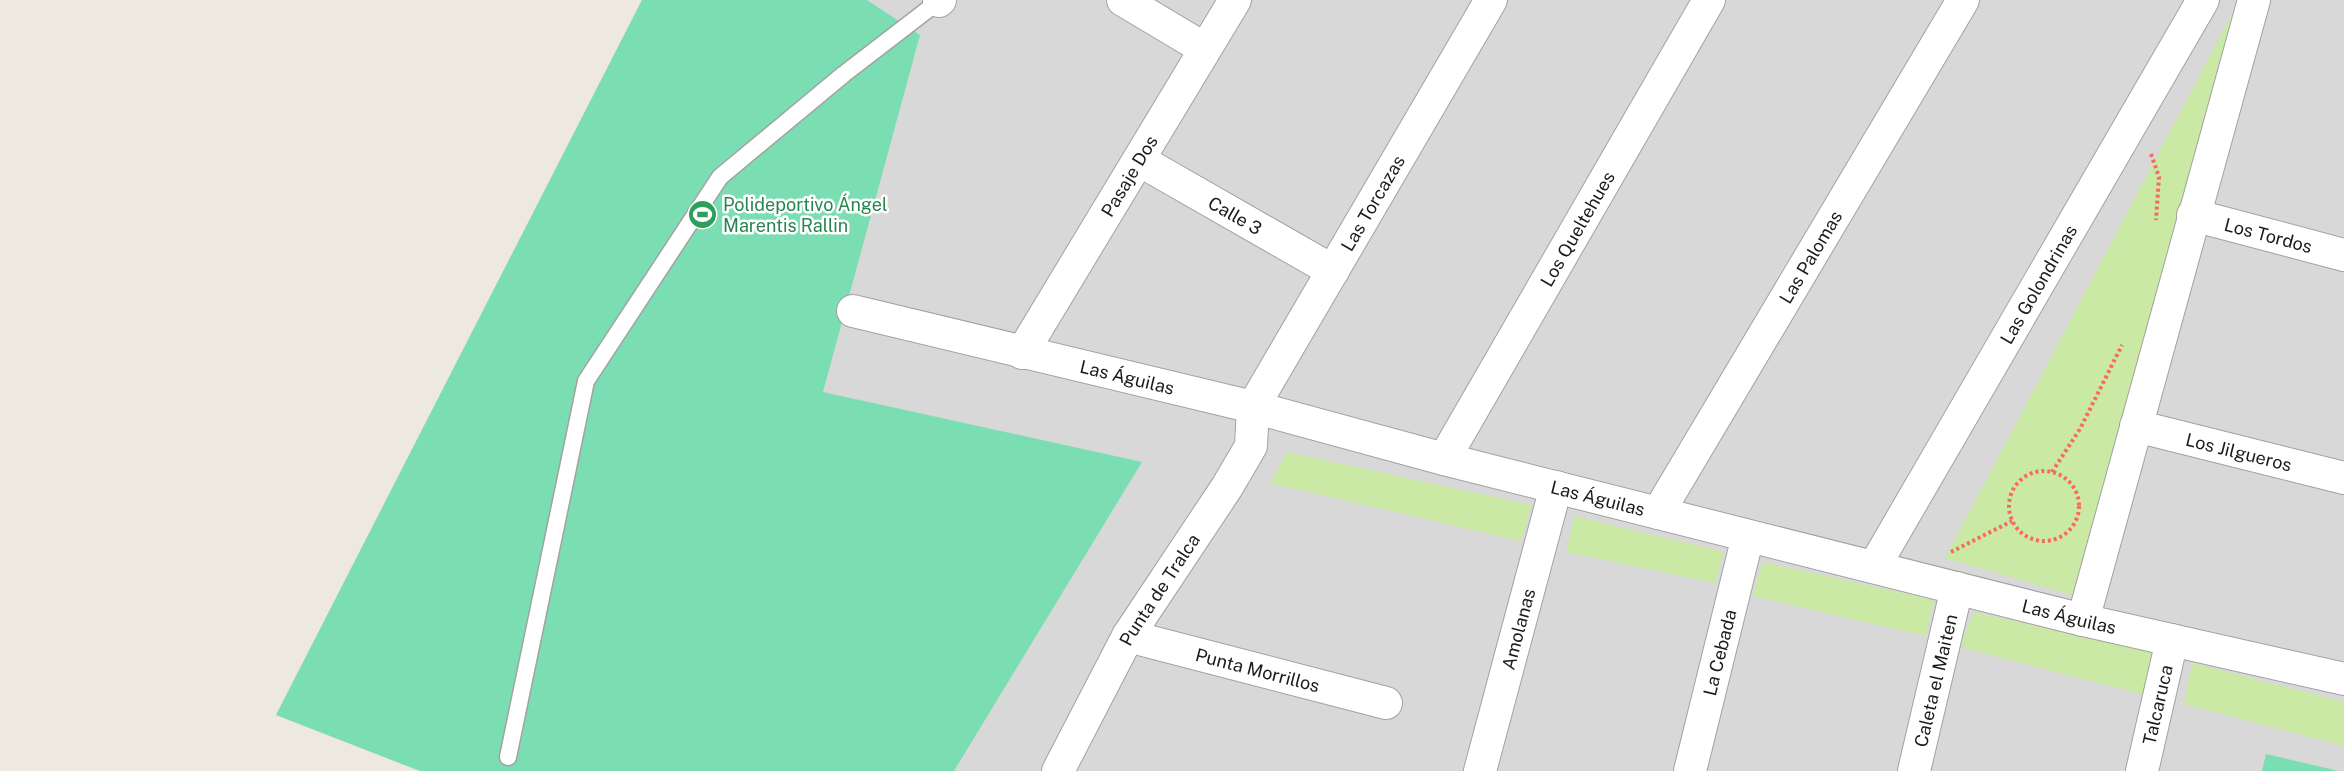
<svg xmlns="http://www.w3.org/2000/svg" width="2344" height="771" viewBox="0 0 2344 771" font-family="'Public Sans',sans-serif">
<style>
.residential{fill:#d9d8d8}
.grass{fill:#cae9a4}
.pitch{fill:#7bdeb2}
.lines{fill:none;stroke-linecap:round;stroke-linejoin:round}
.lane-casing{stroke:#a2a2a2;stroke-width:19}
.street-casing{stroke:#a2a2a2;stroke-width:34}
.path{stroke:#fb6862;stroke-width:4;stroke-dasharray:3 3;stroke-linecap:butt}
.lane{stroke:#fff;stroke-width:16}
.street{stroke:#fff;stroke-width:32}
.labels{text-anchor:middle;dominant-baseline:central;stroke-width:5;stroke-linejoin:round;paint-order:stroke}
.street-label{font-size:18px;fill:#1b1b1b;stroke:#fff}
.leisure-label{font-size:18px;fill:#27864d;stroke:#fff;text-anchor:start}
</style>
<rect width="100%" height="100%" fill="#ede8e0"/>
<path class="residential" d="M642,0H2344V771H420L276,715Z"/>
<g class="grass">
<path d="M2233,12L2080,597L1945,558Z"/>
<path d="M1287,452L1532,505L1521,541L1270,483Z"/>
<path d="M1574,516L1724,552L1715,583L1566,552Z"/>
<path d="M1763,562L1934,600L1926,636L1752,596Z"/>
<path d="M1974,612L2154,653L2145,695L1960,647Z"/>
<path d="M2192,663L2344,702V746L2184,704Z"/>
</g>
<g class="pitch">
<path d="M642,0H867L920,35L823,392L1142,462L954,771H420L276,715Z"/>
<path d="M2266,754L2339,771H2262Z"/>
</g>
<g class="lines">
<defs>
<path id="lane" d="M508,757L586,381L720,177L844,74L939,1"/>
<g id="street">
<path d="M1123,0L1205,49"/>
<path d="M939,1L940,0"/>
<path id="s1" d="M1139,160L1333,271"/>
<path id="s2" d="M2193,215L2344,255"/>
<path id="s3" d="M853,311L1253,407L1444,459L2083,620L2344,679"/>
<path id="s4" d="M1022,353L1235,0"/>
<path id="s5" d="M2136,426L2344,478"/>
<path id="s6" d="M1444,459L1709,0"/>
<path id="s7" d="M1658,513L1963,0"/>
<path id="s8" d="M1874,567L2203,0"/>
<path d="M2083,620L2254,0"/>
<path id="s9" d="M1128,636L1386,703"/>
<path id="s10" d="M1058,771L1128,636L1227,487L1251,446L1253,407L1491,0"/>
<path id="s11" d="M1480,771L1556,487"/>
<path id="s12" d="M1690,771L1748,536"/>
<path id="s13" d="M1914,771L1957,588"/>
<path id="s14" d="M2142,771L2172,640"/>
</g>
</defs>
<use href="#lane" class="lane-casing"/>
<use href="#street" class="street-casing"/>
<g class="path">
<path d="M2151,154L2159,177L2156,220"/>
<circle cx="2044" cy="506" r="35"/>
<path d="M2052,472L2080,429L2122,345"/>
<path d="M1951,552L2012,521"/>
</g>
<use href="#lane" class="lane"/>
<use href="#street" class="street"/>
</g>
<defs>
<symbol id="stadium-disc" viewBox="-11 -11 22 22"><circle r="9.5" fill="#2e9e5b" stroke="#fff"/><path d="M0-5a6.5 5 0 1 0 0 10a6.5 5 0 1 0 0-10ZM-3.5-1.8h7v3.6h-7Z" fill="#fff"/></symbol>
</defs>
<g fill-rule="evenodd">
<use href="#stadium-disc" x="686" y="198" width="33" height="33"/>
</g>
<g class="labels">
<g class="street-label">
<text stroke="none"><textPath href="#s4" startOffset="207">Pasaje Dos</textPath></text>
<text stroke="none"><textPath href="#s10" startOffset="654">Las Torcazas</textPath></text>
<text stroke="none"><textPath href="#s1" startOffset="111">Calle 3</textPath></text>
<text stroke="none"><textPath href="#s6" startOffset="266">Los Queltehues</textPath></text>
<text stroke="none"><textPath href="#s2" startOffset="78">Los Tordos</textPath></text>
<text stroke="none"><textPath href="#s7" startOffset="298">Las Palomas</textPath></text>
<text stroke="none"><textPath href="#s8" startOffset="327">Las Golondrinas</textPath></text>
<text stroke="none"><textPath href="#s3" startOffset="282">Las Águilas</textPath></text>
<text stroke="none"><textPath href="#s5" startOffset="106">Los Jilgueros</textPath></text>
<text stroke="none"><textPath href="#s3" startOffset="768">Las Águilas</textPath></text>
<text stroke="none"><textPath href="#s10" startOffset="208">Punta de Tralca</textPath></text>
<text stroke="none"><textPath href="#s3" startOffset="1254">Las Águilas</textPath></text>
<text stroke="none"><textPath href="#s11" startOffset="147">Amolanas</textPath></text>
<text stroke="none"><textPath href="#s12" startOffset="122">La Cebada</textPath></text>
<text stroke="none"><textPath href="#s9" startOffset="134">Punta Morrillos</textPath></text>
<text stroke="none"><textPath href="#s13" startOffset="93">Caleta el Maiten</textPath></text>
<text stroke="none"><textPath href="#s14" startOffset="68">Talcaruca</textPath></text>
</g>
<g class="leisure-label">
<text x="723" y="204">Polideportivo Ángel<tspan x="723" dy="21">Marentis Rallin</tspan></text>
</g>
</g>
</svg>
